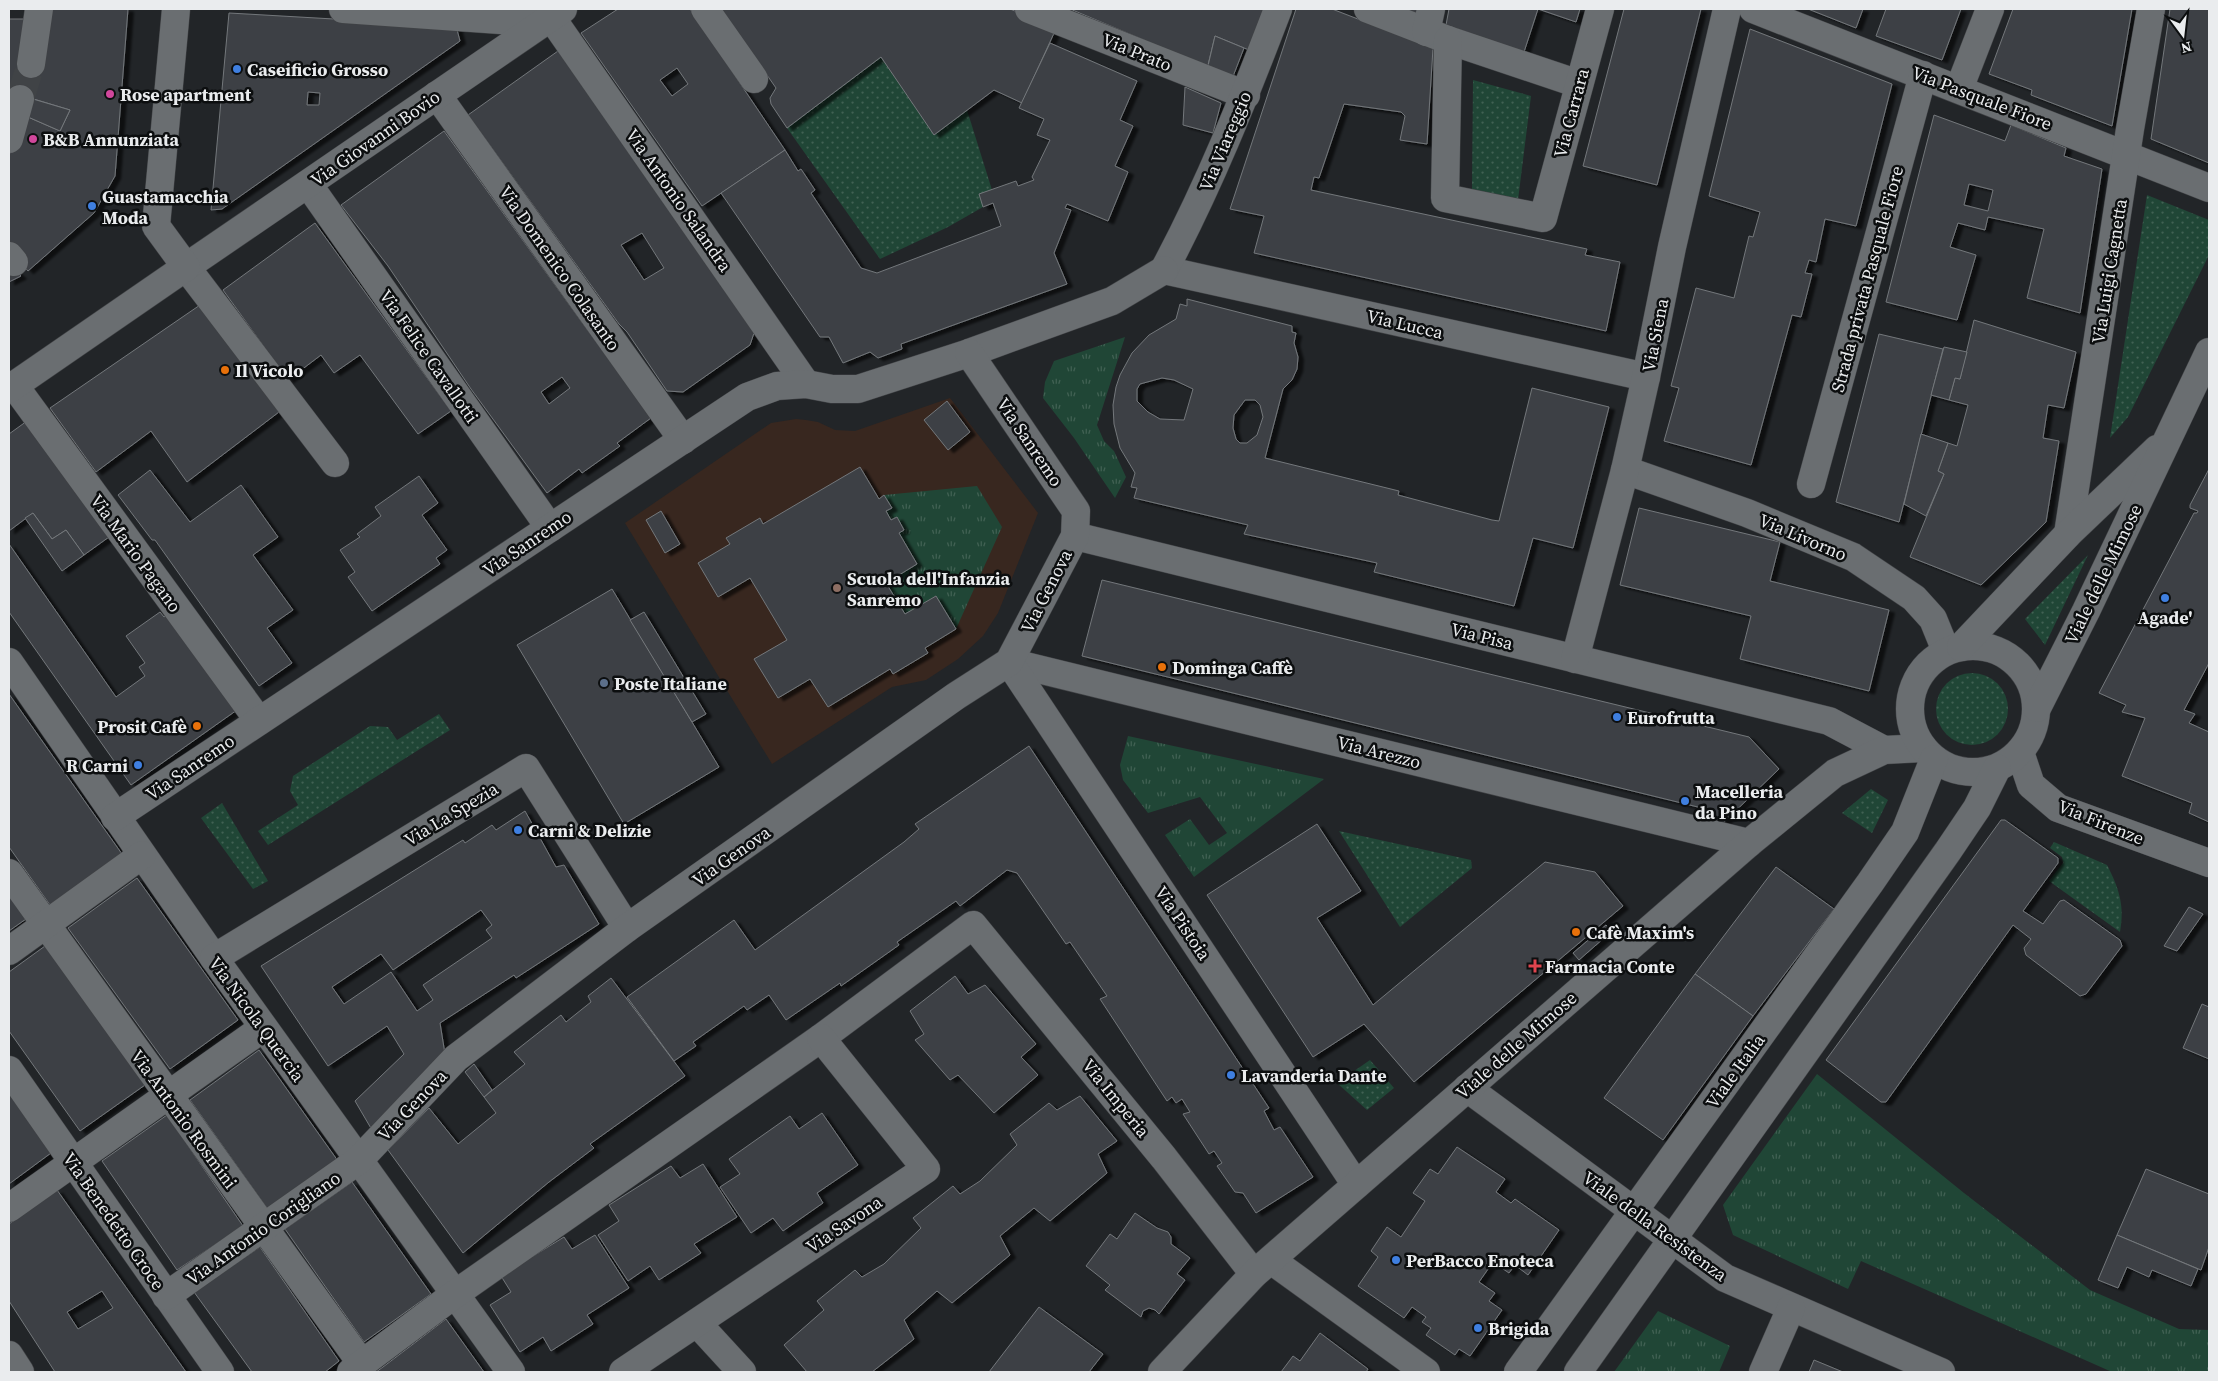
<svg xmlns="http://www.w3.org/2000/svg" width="2218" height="1381" viewBox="0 0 2218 1381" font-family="'Source Serif 4',serif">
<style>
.education{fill:#38271f}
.grass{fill:url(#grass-dots)}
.park{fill:url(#park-tufts)}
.building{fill:#3e4145;stroke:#73777b;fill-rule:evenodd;filter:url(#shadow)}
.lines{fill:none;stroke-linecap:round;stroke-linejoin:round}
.minor-tunnel{stroke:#404346;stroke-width:28;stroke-dasharray:28 14;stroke-linecap:butt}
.pedestrian-casing{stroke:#414346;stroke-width:29}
.minor-casing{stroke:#414346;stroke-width:29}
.tertiary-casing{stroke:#414346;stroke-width:29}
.secondary-casing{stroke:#414346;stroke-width:29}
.pedestrian{stroke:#6a6e71;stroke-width:28}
.minor{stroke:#6a6e71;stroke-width:28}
.tertiary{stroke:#6a6e71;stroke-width:28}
.secondary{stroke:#6a6e71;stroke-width:28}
.shop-dot{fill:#3f7fe0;stroke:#0c0e0f;stroke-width:2}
.hotel-dot{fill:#d1479c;stroke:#0c0e0f;stroke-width:2}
.food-dot{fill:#e8710a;stroke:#0c0e0f;stroke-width:2}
.education-dot{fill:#8d6e63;stroke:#0c0e0f;stroke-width:2}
.service-dot{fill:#5c6f8a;stroke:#0c0e0f;stroke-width:2}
.health-dot{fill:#e0444e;stroke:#0c0e0f;stroke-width:2}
.labels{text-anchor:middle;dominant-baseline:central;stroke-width:5;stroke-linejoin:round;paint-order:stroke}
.street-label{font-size:18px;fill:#eaecee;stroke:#0c0e0f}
.poi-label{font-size:18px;font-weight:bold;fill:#eaecee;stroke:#0c0e0f;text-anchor:start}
</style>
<defs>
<pattern id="grass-dots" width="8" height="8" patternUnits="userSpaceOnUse" patternTransform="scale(1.25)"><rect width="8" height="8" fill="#204636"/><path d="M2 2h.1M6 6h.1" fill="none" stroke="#416153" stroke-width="1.8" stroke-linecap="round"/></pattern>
<pattern id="park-tufts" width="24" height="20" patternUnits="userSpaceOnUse" patternTransform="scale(1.25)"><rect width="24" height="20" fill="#204636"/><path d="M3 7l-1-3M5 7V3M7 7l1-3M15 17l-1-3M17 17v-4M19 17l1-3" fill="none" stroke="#416153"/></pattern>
<filter id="shadow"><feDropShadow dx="5.5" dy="3" stdDeviation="1" flood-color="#0009"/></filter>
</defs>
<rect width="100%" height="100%" fill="#222528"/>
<path class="education" d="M950,398L1038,513L998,613L983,636L958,659L926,680L892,687L772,764L625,523L771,423L796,419L806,420L818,422L835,430L855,431Z"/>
<g class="grass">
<path d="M881,57L934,135L967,110L992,190L983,207L948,227L880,259L787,128Z"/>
<path d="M1473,80L1531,96L1518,200L1472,191Z"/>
<path d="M2147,195L2209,220V255L2128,417L2110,438Z"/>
<path d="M2088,555L2045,645L2025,619Z"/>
<circle cx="1972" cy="709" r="36"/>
<path d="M439,714L450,730L268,845L258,831L298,805L290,791L293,776L370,726L388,727L397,740Z"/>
<path d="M1871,789L1888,800L1872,833L1842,813Z"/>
<path d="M222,803L268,881L253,889L201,818Z"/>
<path d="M1339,831L1471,860L1472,868L1400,927Z"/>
<path d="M2054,842L2107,865C2119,888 2125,906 2120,932L2049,881L2063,863L2062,857L2050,848Z"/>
<path d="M1370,1060L1394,1088L1367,1110L1337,1083Z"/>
</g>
<g class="park">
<path d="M1125,337L1097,425L1104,441L1114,451L1126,477L1115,498L1074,438L1043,398L1045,382L1054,361Z"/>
<path d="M977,486L1002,527L956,629L936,596L905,614L886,583L917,564L899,533L904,530L897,517L891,520L886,511L892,508L884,495Z"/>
<path d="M1128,736L1324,779L1194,877L1165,835L1190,819L1209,845L1227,833L1200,797L1148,813L1123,780L1120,765Z"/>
<path d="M1817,1074L1964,1193L2090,1290L2179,1329L2209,1330V1372H2112L1861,1261L1848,1289L1733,1235L1723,1205Z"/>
<path d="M1658,1311L1730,1346L1719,1372H1614Z"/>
</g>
<g class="building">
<path d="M48,9H128L115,176L94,213L28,271L9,250V155L28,117L60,131L70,110L27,97L38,65Z"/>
<path d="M618,9H690L785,150L702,206L581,33ZM677,68L688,84L672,96L660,80Z"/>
<path d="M721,9H1010L1025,15L1055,31L1022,103L994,90L934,135L881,57L787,128L771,104L770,98L776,88Z"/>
<path d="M1070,9H1265L1249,50L1215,36L1207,69L1155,48L1156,45Z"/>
<path d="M1296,9H1332L1433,48L1427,144L1400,140L1405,116L1401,112L1344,104L1319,178L1314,177L1311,190L1587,249L1585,255L1620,262L1606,331L1254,253L1264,216L1230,209Z"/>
<path d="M1404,9H1417L1416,14Z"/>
<path d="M1449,9H1580L1576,22L1538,9L1524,52L1446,25Z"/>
<path d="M1624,9H1701L1657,185L1583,166Z"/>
<path d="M1808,9H1863L1856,28Z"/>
<path d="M1886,9H1961L1942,60L1876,36Z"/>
<path d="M2013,9H2132L2112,126L2031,95L2032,90L1989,74Z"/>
<path d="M2170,9H2209V163L2151,139Z"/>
<path d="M229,13L456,26L460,41L222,209L211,210ZM308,92L320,93L319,105H307Z"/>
<path d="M9,19H29L23,63L13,101H9Z"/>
<path d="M1750,29L1892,84L1856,226L1825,219L1816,262L1809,260L1805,273L1812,274L1801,317L1792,315L1751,465L1664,441L1679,388L1671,386L1696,288L1734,298L1749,236L1753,237L1760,212L1709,196Z"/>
<path d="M1215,36L1244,48L1232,79L1207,70Z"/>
<path d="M1050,43L1137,81L1120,120L1133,126L1115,166L1128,172L1108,221L1067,204L1065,208L1071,210L1054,253L1067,284L901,344L902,349L878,358L870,352L843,363L829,337H820L721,193L785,150L798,171L801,169L815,190L811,193L861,268L877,273L1001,226L993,203L983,207L979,194L1016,181L1018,186L1034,180L1032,177L1050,140L1037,135L1044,119L1019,108Z"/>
<path d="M558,51L754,333L750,345L683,392L667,391L627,332L619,324L468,115ZM642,233L664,268L644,280L621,245Z"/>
<path d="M23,63L38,65L26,100L13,99Z"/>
<path d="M1185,87L1221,103L1213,133L1183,125Z"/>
<path d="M33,99L70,110L60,131L28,117Z"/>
<path d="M1934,115L2005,141L2011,125L2066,148L2064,156L2102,169L2080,313L2027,298L2044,229L1988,217L1985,230L1958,223L1950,247L1976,255L1957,320L1886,302ZM1969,184L1993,190L1988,211L1964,205Z"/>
<path d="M444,131L651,418L617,443L620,446L582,473L579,469L547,493L471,389L388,266L341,205ZM562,377L570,388L549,404L541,392Z"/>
<path d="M315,223L451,411L418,434L360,355L334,373L321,355L288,380L223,290Z"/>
<path d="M9,264L21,276L9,282Z"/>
<path d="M1187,299L1292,326V332L1296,333L1294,343L1298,357L1297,369L1292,380L1283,389L1265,458L1399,491L1398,495L1492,520L1499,521L1532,388L1609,407L1573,548L1533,538L1514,606L1374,572L1377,563L1244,534L1248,525L1134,498L1137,488L1131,487L1135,473L1120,448L1114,424L1113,405L1116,387L1120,375L1132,353L1149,335L1176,319L1180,304L1187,306ZM1162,378L1174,380L1193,389L1184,420L1160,419L1148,412L1137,401V389L1140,384ZM1245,400H1255L1260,405L1263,417L1257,435L1247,443H1240L1236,439L1233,428L1234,415Z"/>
<path d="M200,305L279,412L187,482L151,431L96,472L50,408Z"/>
<path d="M1974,320L2076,352L2064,408L2048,405L2043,438L2059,441L2046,522L1981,585L1910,557L1944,474L1938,471L1948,443L1957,446L1968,405L1949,400L1955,378L1960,379Z"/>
<path d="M1879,334L1943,349L1899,522L1836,502Z"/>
<path d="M1944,347L1967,352L1960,379L1955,378L1949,400L1931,395Z"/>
<path d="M947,401L970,432L948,450L924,420Z"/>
<path d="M27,421L109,537L84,555L66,530L52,539L33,513L9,531V434Z"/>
<path d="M1921,434L1948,443L1938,471L1944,474L1926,516L1904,504Z"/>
<path d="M860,467L879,499L884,495L892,508L886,511L891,520L897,517L904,530L899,533L917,564L886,583L905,614L936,596L956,629L925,648L928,653L893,674L890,669L828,707L810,679L778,698L754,659L787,640L750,578L718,597L698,563L730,544L726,538L760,518L763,524Z"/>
<path d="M2209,469V663L2184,710L2195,714L2189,723L2209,732V822L2189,813L2192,803L2122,776L2145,718L2122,712L2126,705L2099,693L2194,513H2197L2198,511L2190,508V505Z"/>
<path d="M150,470L190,522L241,485L278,537L253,555L293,610L267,628L292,663L259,686L155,540H152L118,495Z"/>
<path d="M419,476L438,503L422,515L447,550L436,558L440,564L372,611L348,577L355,572L340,550L360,537L357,534L381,516L375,507Z"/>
<path d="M1639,508L1780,542L1770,581L1889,610L1869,691L1740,659L1751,616L1620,585Z"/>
<path d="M661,511L680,544L665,553L646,520Z"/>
<path d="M33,513L52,539L66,530L84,555L62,571L25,518Z"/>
<path d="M9,544L116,697L145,676L139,667L145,663L126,636L160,612L164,617L169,613L237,710L131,785L9,612Z"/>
<path d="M1102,580L1749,737L1779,769L1722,824L1706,809L1082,656Z"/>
<path d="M612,589L719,767L624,824L517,645Z"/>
<path d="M644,612L706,714L692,722L630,620Z"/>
<path d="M9,694L122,854L50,905L9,847Z"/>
<path d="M1029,746L1269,1108L1264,1111L1274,1130L1280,1127L1313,1177L1256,1213L1243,1193L1235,1192L1217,1166L1222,1163L1214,1151L1209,1154L1183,1114L1190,1112L1182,1099L1176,1103L1172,1097L1167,1101L1100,999L1107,996L1070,942L1066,944L1017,873L1007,870L960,906L956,901L897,942L899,945L841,986L840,983L786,1020L769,995L747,1010L744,1006L693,1042L696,1046L674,1061L627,997L734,920L755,950L904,842L919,829L915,824Z"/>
<path d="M525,811L556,867L564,865L599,924L516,978L514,975L440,1023L445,1054L372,1130L355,1101L404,1054L387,1026L328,1066L261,966L463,840L465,843L492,825L496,830ZM481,910L492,925L486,930L492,938L423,985L433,1000L417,1011L391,972L344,1004L332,987L381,954L393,970Z"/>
<path d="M2001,820H2005L2058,858V863L2023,911L2043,924L2060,901L2064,900L2120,940L2122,946L2086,994L2080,996L2026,955L2024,948L2031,939L2013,925L1886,1102H1881L1826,1060Z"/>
<path d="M1317,824L1361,891L1317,918L1373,1005L1545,862L1595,872L1623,906L1414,1082L1364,1024L1313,1057L1207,895Z"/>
<path d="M1776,867L1834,909L1753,1016L1695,974Z"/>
<path d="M137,878L238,1020L170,1069L68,928Z"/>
<path d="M9,895L26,919L9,931Z"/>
<path d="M2189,907L2203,914L2177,951L2164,946Z"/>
<path d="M1606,925L1612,931L1579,960L1573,953Z"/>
<path d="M45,946L145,1085L80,1131L9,1031V972Z"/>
<path d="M1695,974L1753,1016L1663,1140L1604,1098Z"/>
<path d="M955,976L968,994L985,985L1036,1044L1021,1057L1038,1075L994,1113L958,1075L950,1080L915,1040L924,1034L910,1011Z"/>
<path d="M611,978L685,1076L590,1144L594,1148L549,1182L463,1253L388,1150L429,1108L458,1144L496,1113L484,1097L525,1064L514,1052L561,1015L566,1022L591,1002L588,996Z"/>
<path d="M2202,1004L2209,1007V1059L2183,1048Z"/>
<path d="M259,1050L338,1161L269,1211L190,1100Z"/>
<path d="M474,1064L492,1090L484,1097L465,1072Z"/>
<path d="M9,1091L51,1153L9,1184Z"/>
<path d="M1080,1096L1117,1141L1098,1154L1107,1173L1050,1221L1034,1208L1000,1236L1010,1255L952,1303L937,1291L904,1320L914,1339L872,1372H807L784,1345L824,1310L817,1301L855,1270L862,1277L884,1264L921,1228L913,1218L953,1186L960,1194L980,1181L1017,1145L1010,1134L1049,1103L1057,1110Z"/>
<path d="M822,1113L858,1165L817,1193L823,1203L783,1231L773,1218L751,1233L720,1187L740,1174L729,1159L790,1116L799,1129Z"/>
<path d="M167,1115L243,1226L177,1270L102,1161Z"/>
<path d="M1457,1147L1505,1179L1496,1192L1511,1203L1515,1199L1559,1230L1528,1275L1515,1265L1509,1273L1493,1262L1479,1282L1495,1293L1489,1301L1502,1310L1470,1356L1459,1349L1455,1355L1426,1335L1431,1328L1422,1322L1426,1317L1412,1307L1404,1318L1358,1286L1378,1257L1371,1251L1387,1227L1401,1237L1425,1201L1413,1193L1430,1169L1438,1174Z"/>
<path d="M703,1164L737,1217L694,1244L701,1253L659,1280L650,1266L628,1281L598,1235L619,1221L609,1205L671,1166L680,1178Z"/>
<path d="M2146,1169L2209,1194V1247L2201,1270L2117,1235Z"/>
<path d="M352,1182L431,1294L364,1342L285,1229Z"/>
<path d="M57,1190L186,1372H55L9,1301V1224ZM102,1291L113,1308L78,1329L67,1312Z"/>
<path d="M1135,1213L1157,1228L1168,1232L1171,1237V1244L1190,1258L1177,1274L1185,1280L1159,1314L1155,1310L1149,1308L1143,1311L1141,1317L1105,1290L1110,1285L1086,1266L1110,1234L1117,1239Z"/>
<path d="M595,1235L629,1288L587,1315L593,1324L551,1351L543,1337L520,1352L490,1305L511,1292L501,1276L564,1237L572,1249Z"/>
<path d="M2117,1235L2198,1269L2191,1286L2152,1270L2149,1277L2127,1267L2118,1288L2098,1280Z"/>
<path d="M260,1247L339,1361L325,1372H252L194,1292Z"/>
<path d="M1039,1307L1103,1354L1089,1372H989Z"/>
<path d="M446,1319L484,1372H376L383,1367Z"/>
<path d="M1320,1333L1368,1369L1366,1372H1281L1293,1356L1300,1361Z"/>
<path d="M1814,1360L1843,1372H1809Z"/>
</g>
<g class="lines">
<path class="minor-tunnel" d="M20,99L31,64"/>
<defs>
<path id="pedestrian" d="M1271,1260L1426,1372"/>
<g id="minor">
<path d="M343,9L543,23"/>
<path d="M705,9L754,79"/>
<path d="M1029,9L1246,95"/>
<path d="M1368,9L1448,40L1579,84"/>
<path d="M1753,9L2209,188"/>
<path d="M551,17L806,384"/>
<path d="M1426,32L1431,9"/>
<path d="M1448,40L1445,198L1543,218L1600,9"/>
<path d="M31,64L39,9"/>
<path d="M1959,89L1990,9"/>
<path d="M437,95L683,440"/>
<path d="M9,139L20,99"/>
<path d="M308,184L550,528"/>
<path d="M9,256L14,262"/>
<path d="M186,267L335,463"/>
<path d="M1164,270L1646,377"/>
<path d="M1164,270C1209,186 1244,98 1278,9"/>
<path d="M14,385L259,721"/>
<path d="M1625,470L1747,513L1853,557L1914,598L1933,619L1946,651"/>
<path d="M1811,484L1923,75"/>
<path d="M1075,536L1829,721L1884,750"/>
<path d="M1575,659L1625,470L1646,377L1672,247L1727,9"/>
<path d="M9,662L214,958L511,1372"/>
<path d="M1009,662L1749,843"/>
<path d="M1009,662L1356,1185"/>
<path d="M2020,752L2031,785L2058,808L2209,863"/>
<path d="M115,817L747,397L777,386L806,384L832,389H858L969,353L1112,301L1164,270"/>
<path d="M9,873L362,1364"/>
<path d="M9,951L142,855"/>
<path d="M214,958L526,768L627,928"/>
<path d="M9,1070L220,1372"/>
<path d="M1467,1088L1725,1278L1941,1372"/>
<path d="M9,1208L263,1028"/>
<path d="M166,1296L359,1160L456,1058L627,928L956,696L1009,662L1075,536L1076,511L969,353"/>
<path d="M697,1323L742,1372"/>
<path d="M9,1355L20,1372"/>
<path d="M351,1372L455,1294L821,1038L973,925L1164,1158L1254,1274"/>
<path d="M623,1372L926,1169L821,1038"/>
<path d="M1162,1372L1254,1274L1749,843L1835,773L1884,750L1923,748"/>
<path d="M1763,1372L1791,1308"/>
</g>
<g id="tertiary">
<path d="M186,267L563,9"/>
<path d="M9,389L186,267L156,226L176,9"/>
</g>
<g id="secondary">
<path d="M2068,534L2130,129L2151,9"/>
<circle cx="1973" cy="709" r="63"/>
<path d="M1961,647L2068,534L2157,449"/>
<path d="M2037,708L2086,611L2209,352"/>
<path d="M1518,1372L1870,883L1905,832L1934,759"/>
<path d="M1578,1372L1948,851L1977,808L1997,768"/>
</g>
</defs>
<use href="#pedestrian" class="pedestrian-casing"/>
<use href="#minor" class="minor-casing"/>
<use href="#tertiary" class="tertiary-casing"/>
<use href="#secondary" class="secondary-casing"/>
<use href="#pedestrian" class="pedestrian"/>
<use href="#minor" class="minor"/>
<use href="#tertiary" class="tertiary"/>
<use href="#secondary" class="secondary"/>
</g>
<g class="shop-dot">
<circle cx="237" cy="69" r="5"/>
<circle cx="92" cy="206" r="5"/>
<circle cx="2165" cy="598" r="5"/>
<circle cx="1617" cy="717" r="5"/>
<circle cx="138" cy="765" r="5"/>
<circle cx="1685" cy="801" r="5"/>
<circle cx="518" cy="830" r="5"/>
<circle cx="1231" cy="1075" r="5"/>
<circle cx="1396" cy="1260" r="5"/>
<circle cx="1478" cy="1328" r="5"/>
</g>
<g class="hotel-dot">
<circle cx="110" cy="94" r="5"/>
<circle cx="33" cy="139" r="5"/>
</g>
<g class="food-dot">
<circle cx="225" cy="370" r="5"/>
<circle cx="1162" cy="667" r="5"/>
<circle cx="197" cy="726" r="5"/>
<circle cx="1576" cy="932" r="5"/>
</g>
<circle class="education-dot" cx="837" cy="588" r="5"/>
<circle class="service-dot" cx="604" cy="683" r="5"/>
<path class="health-dot" d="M1532.5 958.5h5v5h5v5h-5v5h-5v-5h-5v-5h5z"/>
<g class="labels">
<g class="street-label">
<text transform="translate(1137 52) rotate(22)">Via Prato</text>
<text transform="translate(1982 98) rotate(21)">Via Pasquale Fiore</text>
<text transform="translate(1571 113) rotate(-75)">Via Carrara</text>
<text transform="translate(375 138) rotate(-35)">Via Giovanni Bovio</text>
<text transform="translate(1225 141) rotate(-67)">Via Viareggio</text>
<text transform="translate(679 200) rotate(55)">Via Antonio Salandra</text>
<text transform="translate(560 268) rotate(55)">Via Domenico Colasanto</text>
<text transform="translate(2109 271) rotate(-81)">Via Luigi Cagnetta</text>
<text transform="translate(1867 279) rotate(-75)">Strada privata Pasquale Fiore</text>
<text transform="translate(1405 324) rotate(13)">Via Lucca</text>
<text transform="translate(1655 335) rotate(-79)">Via Siena</text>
<text transform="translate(429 356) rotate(55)">Via Felice Cavallotti</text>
<text transform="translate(1030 442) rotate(56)">Via Sanremo</text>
<text transform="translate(1803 537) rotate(23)">Via Livorno</text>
<text transform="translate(527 543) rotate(-34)">Via Sanremo</text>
<text transform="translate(136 553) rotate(54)">Via Mario Pagano</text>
<text transform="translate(2103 574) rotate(-64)">Viale delle Mimose</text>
<text transform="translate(1046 591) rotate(-63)">Via Genova</text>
<text transform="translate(1482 636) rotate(14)">Via Pisa</text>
<text transform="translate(1379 752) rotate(14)">Via Arezzo</text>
<text transform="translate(190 767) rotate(-34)">Via Sanremo</text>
<text transform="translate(451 814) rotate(-31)">Via La Spezia</text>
<text transform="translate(2101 822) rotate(22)">Via Firenze</text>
<text transform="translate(731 856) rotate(-35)">Via Genova</text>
<text transform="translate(1183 923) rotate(56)">Via Pistoia</text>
<text transform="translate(257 1019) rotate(54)">Via Nicola Quercia</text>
<text transform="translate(1516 1045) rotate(-41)">Viale delle Mimose</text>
<text transform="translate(1735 1071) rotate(-54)">Viale Italia</text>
<text transform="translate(1116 1098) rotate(51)">Via Imperia</text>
<text transform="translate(412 1105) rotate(-46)">Via Genova</text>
<text transform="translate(184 1119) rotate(54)">Via Antonio Rosmini</text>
<text transform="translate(114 1221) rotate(55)">Via Benedetto Croce</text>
<text transform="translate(844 1224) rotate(-34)">Via Savona</text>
<text transform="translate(1655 1226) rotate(36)">Viale della Resistenza</text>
<text transform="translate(263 1228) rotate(-35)">Via Antonio Corigliano</text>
</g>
<g class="poi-label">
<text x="247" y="69">Caseificio Grosso</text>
<text x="120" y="94">Rose apartment</text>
<text x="43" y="139">B&amp;B Annunziata</text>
<text x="102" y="196">Guastamacchia<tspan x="102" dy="21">Moda</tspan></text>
<text x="235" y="370">Il Vicolo</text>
<text x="847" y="578">Scuola dell'Infanzia<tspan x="847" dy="21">Sanremo</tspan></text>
<text x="2165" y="617" text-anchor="middle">Agade'</text>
<text x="1172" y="667">Dominga Caffè</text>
<text x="614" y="683">Poste Italiane</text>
<text x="1627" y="717">Eurofrutta</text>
<text x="187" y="726" text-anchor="end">Prosit Cafè</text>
<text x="128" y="765" text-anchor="end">R Carni</text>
<text x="1695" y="791">Macelleria<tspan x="1695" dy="21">da Pino</tspan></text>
<text x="528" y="830">Carni &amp; Delizie</text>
<text x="1586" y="932">Cafè Maxim's</text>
<text x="1545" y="966">Farmacia Conte</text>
<text x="1241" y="1075">Lavanderia Dante</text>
<text x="1406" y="1260">PerBacco Enoteca</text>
<text x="1488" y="1328">Brigida</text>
</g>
</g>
<rect width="2218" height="1381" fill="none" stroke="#eaecee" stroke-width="20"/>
<g transform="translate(2183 35) rotate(165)" stroke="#0c0e0f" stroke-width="4" paint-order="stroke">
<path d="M0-4L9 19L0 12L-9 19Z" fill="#eaecee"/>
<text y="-8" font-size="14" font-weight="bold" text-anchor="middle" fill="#eaecee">N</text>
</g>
</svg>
